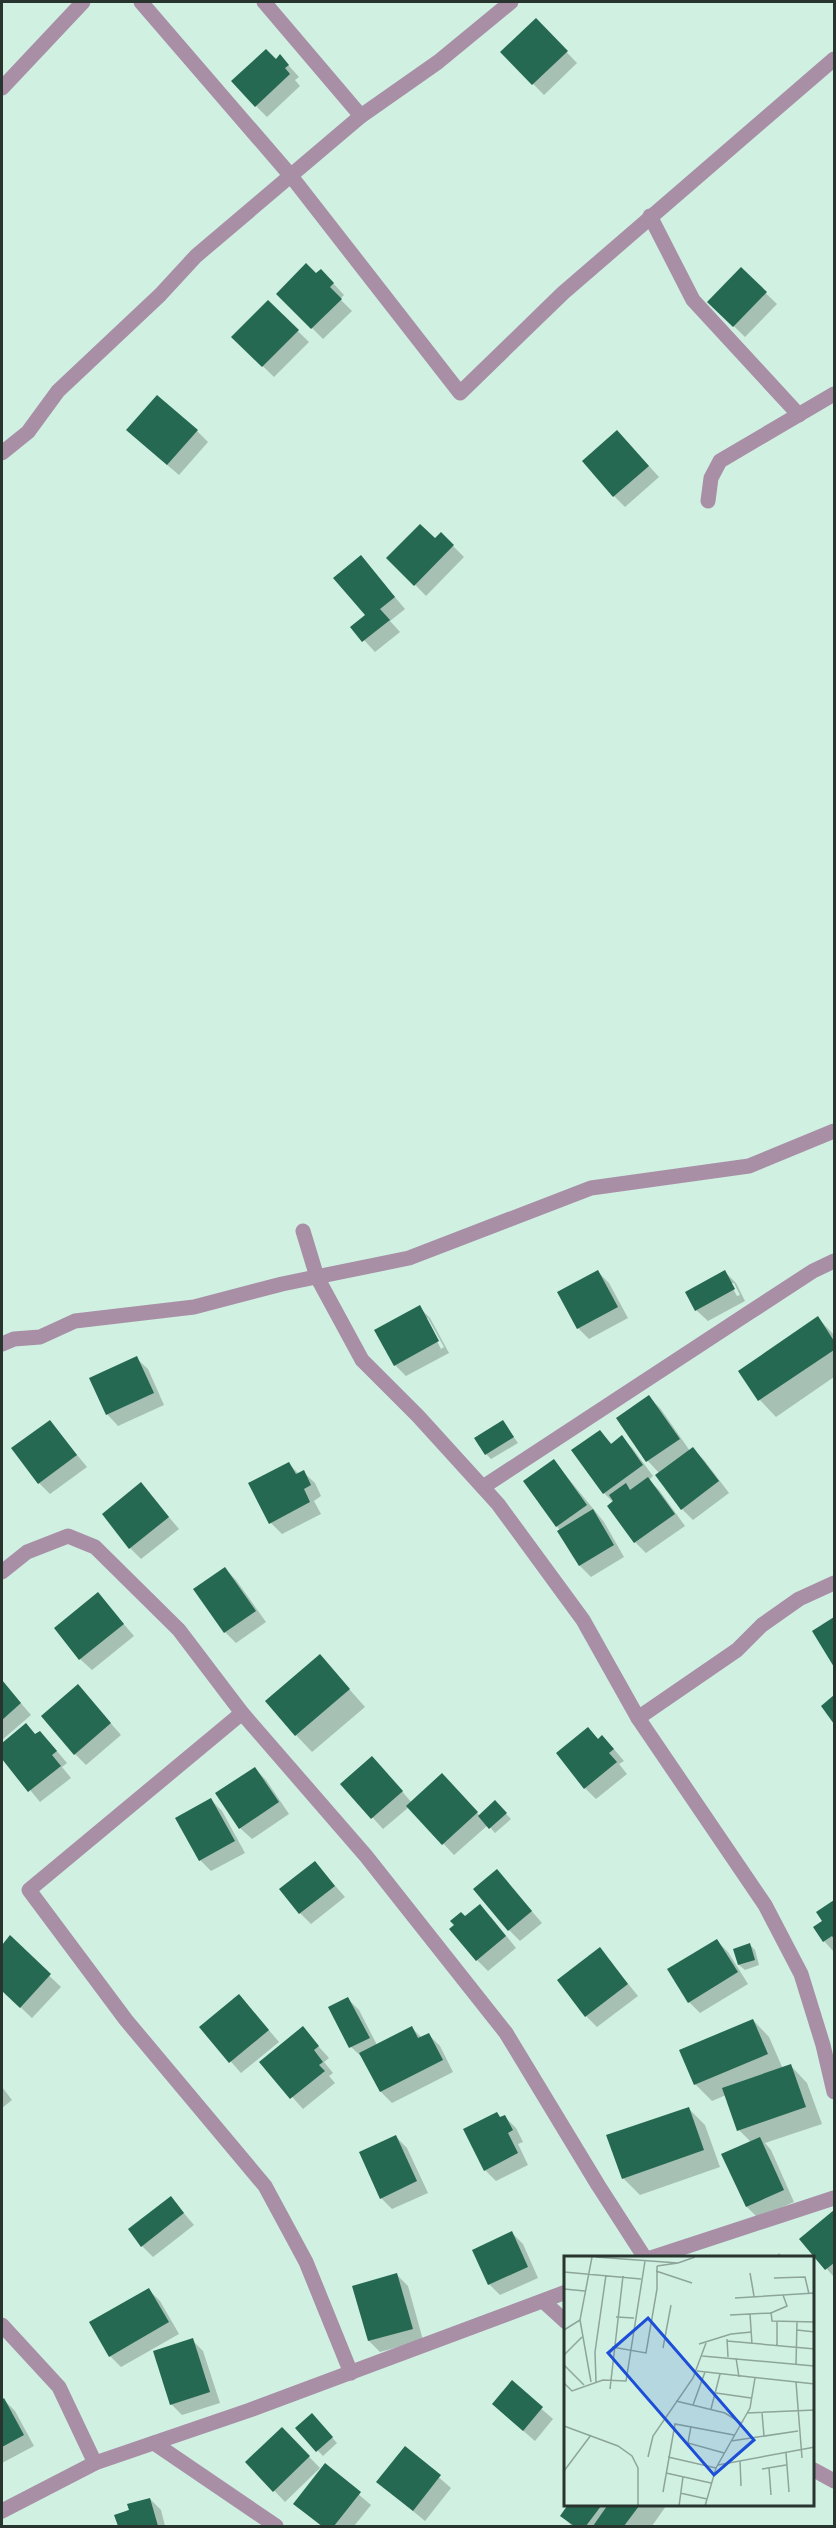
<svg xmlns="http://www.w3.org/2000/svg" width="836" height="2528" viewBox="0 0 836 2528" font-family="Ubuntu,sans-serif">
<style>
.shadow{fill:#0003;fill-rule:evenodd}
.building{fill:#256953}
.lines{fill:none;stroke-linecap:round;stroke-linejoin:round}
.street{stroke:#a88fa6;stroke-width:15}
.inset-road{fill:none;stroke:#8da59a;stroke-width:1.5}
.view{fill:#1d4ed8;fill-opacity:0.15;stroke:#1d4ed8;stroke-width:3}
.inset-edge{fill:none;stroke:#28352f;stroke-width:3}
</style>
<rect width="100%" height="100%" fill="#d0f0e2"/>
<g class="shadow">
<path d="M536,20L577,63L544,95L502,52Z"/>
<path d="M280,56L299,77L295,80L300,86L267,117L256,106L276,60Z"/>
<path d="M741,269L777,304L745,337L709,302Z"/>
<path d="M316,275L332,282L344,295L340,299L352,311L323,339L278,294Z"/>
<path d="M268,302L309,342L274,377L233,337Z"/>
<path d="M197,431L208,442L179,475L139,441Z"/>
<path d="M628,443L659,477L625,507L614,496Z"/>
<path d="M441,534L464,557L426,596L389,558L435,541Z"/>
<path d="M361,557L405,609L390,621L400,632L375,652L352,627L367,615Z"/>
<path d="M598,1272L609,1283L628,1318L589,1339L578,1328Z"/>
<path d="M725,1272L736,1283L745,1301L708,1321L696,1310ZM730,1283H734L740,1295L737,1296Z"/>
<path d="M419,1307L430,1318L449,1353L406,1376L395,1365ZM425,1318H428L444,1347L441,1349Z"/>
<path d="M818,1318L834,1335V1377L776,1417L760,1400L740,1371Z"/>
<path d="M136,1358L148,1369L164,1405L118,1426L107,1414Z"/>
<path d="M649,1397L660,1408L690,1451L693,1449L704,1460L729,1493L693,1520L682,1509L660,1474L648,1461L618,1419Z"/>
<path d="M50,1422L87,1467L50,1494L39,1483Z"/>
<path d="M503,1422L518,1443L491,1459L486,1454Z"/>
<path d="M600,1432L612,1444L622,1437L633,1449L653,1476L649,1480L659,1490L685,1526L646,1553L635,1542L614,1503L604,1493Z"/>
<path d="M554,1461L604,1522L624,1557L591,1577L580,1566L557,1526Z"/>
<path d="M289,1464L299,1474L303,1472L315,1483L321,1496L314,1501L321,1514L282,1534L271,1523Z"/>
<path d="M141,1484L179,1529L141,1559L130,1548Z"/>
<path d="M225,1569L236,1580L266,1622L236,1643L225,1632Z"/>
<path d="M98,1594L134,1636L92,1670L80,1659Z"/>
<path d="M834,1618V1665L814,1632Z"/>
<path d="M320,1656L365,1707L312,1752L296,1735Z"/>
<path d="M2,1681L31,1715L2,1740Z"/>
<path d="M78,1686L121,1735L86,1765L75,1754Z"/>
<path d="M26,1725L36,1735L40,1733L51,1744L67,1763L62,1767L71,1778L40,1802L2,1756V1745Z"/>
<path d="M588,1729L599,1740L602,1737L613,1748L624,1761L619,1764L627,1774L596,1799L585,1788Z"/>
<path d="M255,1769L266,1780L289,1814L252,1839L240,1828Z"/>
<path d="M383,1769L412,1803L453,1786L480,1816L495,1802L511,1819L495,1833L488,1825L454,1855L409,1807L383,1829L342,1784Z"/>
<path d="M211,1800L222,1811L245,1853L211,1871L200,1860Z"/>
<path d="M315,1863L345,1897L311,1924L300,1913Z"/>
<path d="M497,1871L542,1923L520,1941L509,1930Z"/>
<path d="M834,1901V1952L824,1941V1921L818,1912Z"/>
<path d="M491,1917L516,1948L488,1971L477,1960L456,1925L465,1918Z"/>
<path d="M10,1938L61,1987L32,2018L2,1990V1947Z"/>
<path d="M717,1941L728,1952L748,1984L700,2013L689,2002Z"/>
<path d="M750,1945L755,1950L759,1965L745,1970L739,1965Z"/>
<path d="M600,1949L638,1996L597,2027L586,2016Z"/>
<path d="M348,1999L359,2010L377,2045L412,2028L422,2038L429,2035L440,2046L453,2072L392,2103L381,2092L363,2058L351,2047L330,2008Z"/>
<path d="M250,2008L279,2042L241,2073L201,2028Z"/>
<path d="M753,2020L769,2037L783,2069L791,2066L807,2083L822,2124L765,2143L771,2150L794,2202L758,2218L747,2207L751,2142L739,2130L726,2095L712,2101L695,2084Z"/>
<path d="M302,2028L329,2058L324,2062L333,2073L329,2076L335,2083L303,2109L261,2062Z"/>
<path d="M2,2087L12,2100L2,2108Z"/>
<path d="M688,2108L705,2125L720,2167L640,2195L623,2178Z"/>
<path d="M497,2114L501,2118L505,2117L516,2128L523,2142L518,2144L528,2165L496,2181L485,2170Z"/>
<path d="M396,2137L407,2148L428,2193L392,2209L381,2198Z"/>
<path d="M171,2198L194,2225L153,2257L142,2246Z"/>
<path d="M834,2212V2277L801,2240Z"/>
<path d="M512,2233L523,2244L538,2278L500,2295L489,2284Z"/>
<path d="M779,2253L784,2258H775Z"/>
<path d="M397,2275L408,2286L423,2340L380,2352L369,2341Z"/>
<path d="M149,2290L160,2301L179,2334L121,2367L110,2356Z"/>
<path d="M192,2340L203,2351L220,2403L182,2415L171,2404Z"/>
<path d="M512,2383L553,2419L535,2441L505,2415Z"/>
<path d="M4,2400L15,2411L34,2446L2,2463V2401Z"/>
<path d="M312,2415L337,2443L323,2456L297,2429Z"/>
<path d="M282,2429L320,2468L285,2502L247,2462Z"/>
<path d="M405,2448L451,2488L425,2521L378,2482Z"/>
<path d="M325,2466L371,2505L354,2526H321L295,2504Z"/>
<path d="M150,2499L161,2510L165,2526H120L116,2516Z"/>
<path d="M569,2506H666L652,2526H572L562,2516Z"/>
</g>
<g class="building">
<path d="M536,18L568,51L532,85L500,52Z"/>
<path d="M266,49L276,59L280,54L289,65L285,68L290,74L255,107L231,81Z"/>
<path d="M306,263L316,273L321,269L334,283L330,287L342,299L311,329L276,294Z"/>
<path d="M741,267L767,292L733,327L707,302Z"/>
<path d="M268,300L299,330L262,367L231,337Z"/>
<path d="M157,395L198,430L167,465L126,430Z"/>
<path d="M617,430L649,466L613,497L582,461Z"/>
<path d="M420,524L435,538L441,532L454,545L414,586L386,558Z"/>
<path d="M361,555L395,597L380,609L390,620L362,642L350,627L365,615L333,578Z"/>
<path d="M598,1270L618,1307L577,1329L557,1292Z"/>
<path d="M725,1270L735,1289L695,1311L685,1292Z"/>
<path d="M420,1305L439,1341L394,1366L374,1330Z"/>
<path d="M818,1316L834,1341V1350L758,1401L738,1371Z"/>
<path d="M137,1356L154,1393L106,1415L89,1378Z"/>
<path d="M649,1395L680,1439L646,1462L616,1418Z"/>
<path d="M50,1420L77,1455L38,1484L11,1448Z"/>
<path d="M503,1420L514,1437L485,1455L474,1438Z"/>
<path d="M600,1430L611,1444L622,1435L643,1465L603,1494L571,1450Z"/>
<path d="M693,1447L719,1481L681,1510L655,1475Z"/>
<path d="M554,1459L587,1505L556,1527L523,1481Z"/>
<path d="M289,1462L296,1474L304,1470L311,1485L304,1489L310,1502L269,1524L248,1483Z"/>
<path d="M648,1477L675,1514L634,1543L607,1506L613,1501L609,1495L626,1483L630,1490Z"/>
<path d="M141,1482L169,1517L129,1549L102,1514Z"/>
<path d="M593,1509L614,1545L579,1566L557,1531Z"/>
<path d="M225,1567L256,1611L224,1633L193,1589Z"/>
<path d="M98,1592L124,1624L79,1660L54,1628Z"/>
<path d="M834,1617V1667L812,1631Z"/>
<path d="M320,1654L350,1689L295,1736L265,1701Z"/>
<path d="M2,1680L21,1703L2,1720Z"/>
<path d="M78,1684L111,1723L74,1755L41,1716Z"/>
<path d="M834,1695V1724L821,1706Z"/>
<path d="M26,1723L35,1734L40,1731L57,1751L52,1755L61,1766L28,1792L2,1759V1743Z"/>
<path d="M588,1727L598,1739L602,1735L614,1749L609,1753L617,1762L584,1789L556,1753Z"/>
<path d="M372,1756L403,1791L371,1819L340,1784Z"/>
<path d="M255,1767L279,1802L239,1829L215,1793Z"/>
<path d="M442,1773L478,1812L442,1845L406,1806Z"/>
<path d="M211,1798L235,1841L199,1861L175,1818Z"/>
<path d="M495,1800L507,1813L489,1829L478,1816Z"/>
<path d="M315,1861L335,1886L299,1914L279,1889Z"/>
<path d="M497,1869L532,1911L508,1931L473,1889Z"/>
<path d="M834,1900V1939L832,1936L823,1942L813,1927L822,1921L816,1912Z"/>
<path d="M480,1904L506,1936L476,1961L449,1929L454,1925L450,1921L461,1912L465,1916Z"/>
<path d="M10,1935L51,1974L20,2008L2,1991V1945Z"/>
<path d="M717,1939L738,1972L688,2003L667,1969Z"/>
<path d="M750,1943L755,1960L738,1965L733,1949Z"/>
<path d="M600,1947L628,1984L585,2017L557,1980Z"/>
<path d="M239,1994L269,2030L229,2063L199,2027Z"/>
<path d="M348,1997L370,2038L349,2048L328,2007Z"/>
<path d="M753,2019L768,2054L694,2085L679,2050Z"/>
<path d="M303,2026L319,2046L314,2050L323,2062L319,2065L325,2071L290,2099L259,2062Z"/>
<path d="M412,2026L418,2038L429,2033L443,2060L380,2092L359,2053Z"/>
<path d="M791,2064L806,2107L737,2131L722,2088Z"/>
<path d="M689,2107L704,2150L622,2179L606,2135Z"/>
<path d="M497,2112L500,2117L505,2115L513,2130L508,2133L518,2153L484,2171L463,2129Z"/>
<path d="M396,2135L417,2181L380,2199L359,2152Z"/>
<path d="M760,2137L784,2190L746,2207L721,2154Z"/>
<path d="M171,2196L184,2213L141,2247L128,2229Z"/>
<path d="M834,2210V2263L825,2270L799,2239Z"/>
<path d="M512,2231L528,2267L488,2285L472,2250Z"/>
<path d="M397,2273L413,2329L368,2341L352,2286Z"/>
<path d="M149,2288L169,2322L109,2357L89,2322Z"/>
<path d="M193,2338L210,2392L170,2405L153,2351Z"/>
<path d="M512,2380L543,2407L523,2431L492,2404Z"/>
<path d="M4,2398L24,2435L2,2447V2400Z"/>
<path d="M312,2413L333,2437L316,2452L295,2428Z"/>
<path d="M282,2427L310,2456L273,2492L245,2462Z"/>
<path d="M405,2446L441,2475L413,2511L376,2482Z"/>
<path d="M325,2463L361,2492L334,2526H322L293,2504Z"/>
<path d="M150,2498L158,2526H118L114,2515L129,2510L127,2504Z"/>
<path d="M567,2506H601L586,2526H574L560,2516Z"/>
<path d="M607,2506H639L624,2526H593Z"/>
</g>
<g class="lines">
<g class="street">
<path d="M141,2L291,176L460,393L563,293L834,59"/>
<path d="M264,2L361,116"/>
<path d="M2,88L83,2"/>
<path d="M650,216L693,300L799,415"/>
<path d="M2,453L28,432L58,391L160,295L196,256L361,116L438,62L511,2"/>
<path d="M708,501L711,478L720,461L834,394"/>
<path d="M303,1231L317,1277L362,1360L418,1416L498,1504L583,1620L638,1718L765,1905L801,1974L823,2045L834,2092"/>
<path d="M2,1344L14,1339L40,1337L75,1321L194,1307L282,1284L409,1258L591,1188L749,1166L834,1131"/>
<path d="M483,1487L747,1314L813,1271L834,1261"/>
<path d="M2,1572L27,1552L68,1536L95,1547L179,1630L242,1713L366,1856L506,2033L598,2185L645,2258"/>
<path d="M242,1713L29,1890L126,2020L265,2186L306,2262L351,2373"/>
<path d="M638,1718L737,1650L762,1625L799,1599L834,1583"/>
<path d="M651,2258L834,2198"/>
<path d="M543,2301L566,2322"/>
<path d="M2,2325L59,2387L95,2463"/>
<path d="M154,2443L276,2526"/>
<path d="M814,2470L834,2481"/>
<path d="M2,2511L95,2463L250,2410L566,2292"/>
</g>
</g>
<g transform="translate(564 2256)">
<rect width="250" height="250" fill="#d0f0e2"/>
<path class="inset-road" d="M32,1L114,7L93,10M114,7L131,1M92,15L128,27M0,16L77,23M186,17L190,40M210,22L241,21L245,38M0,33L21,35M171,42L251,37M207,56L208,65L251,66M186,58L188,88M166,59L207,57L223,50L219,39M52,61L70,62M213,65V89M0,74L16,64M233,74L251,76M163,83L164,101M163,85L251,93M135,88L167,78L188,76M48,91L82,97L93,33V10M99,92L107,49M0,99L18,81M138,100L250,110M172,102L175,121M0,109L20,129M232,109L233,65M133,115L251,128M27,126L16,64L28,1M32,126L31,96L42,19M232,126L238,202M0,127L8,135L39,124L62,125L81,5M46,133L59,20M152,137L187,142M112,145L161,157L177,167M129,149L141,116M147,153L156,118M183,157L251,154M198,157L200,180M0,170L54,190L68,200L74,212V250M127,170L124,187L160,197M167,185L234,175M222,197L225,236M84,201L89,180L129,122L142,87M104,201L152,212M176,205L177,230M154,209L251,191M205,212L207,239M198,213L222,209M0,215L27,179M102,217L147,227M99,236L111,168L170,179M116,237L143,243M115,250L119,221M141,250L152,212L186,152L191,122"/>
<path class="view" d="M84,62L190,184L150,219L44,97Z"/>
<rect width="250" height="250" class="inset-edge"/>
</g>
<rect width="836" height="2528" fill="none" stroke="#28352f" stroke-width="6"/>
</svg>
